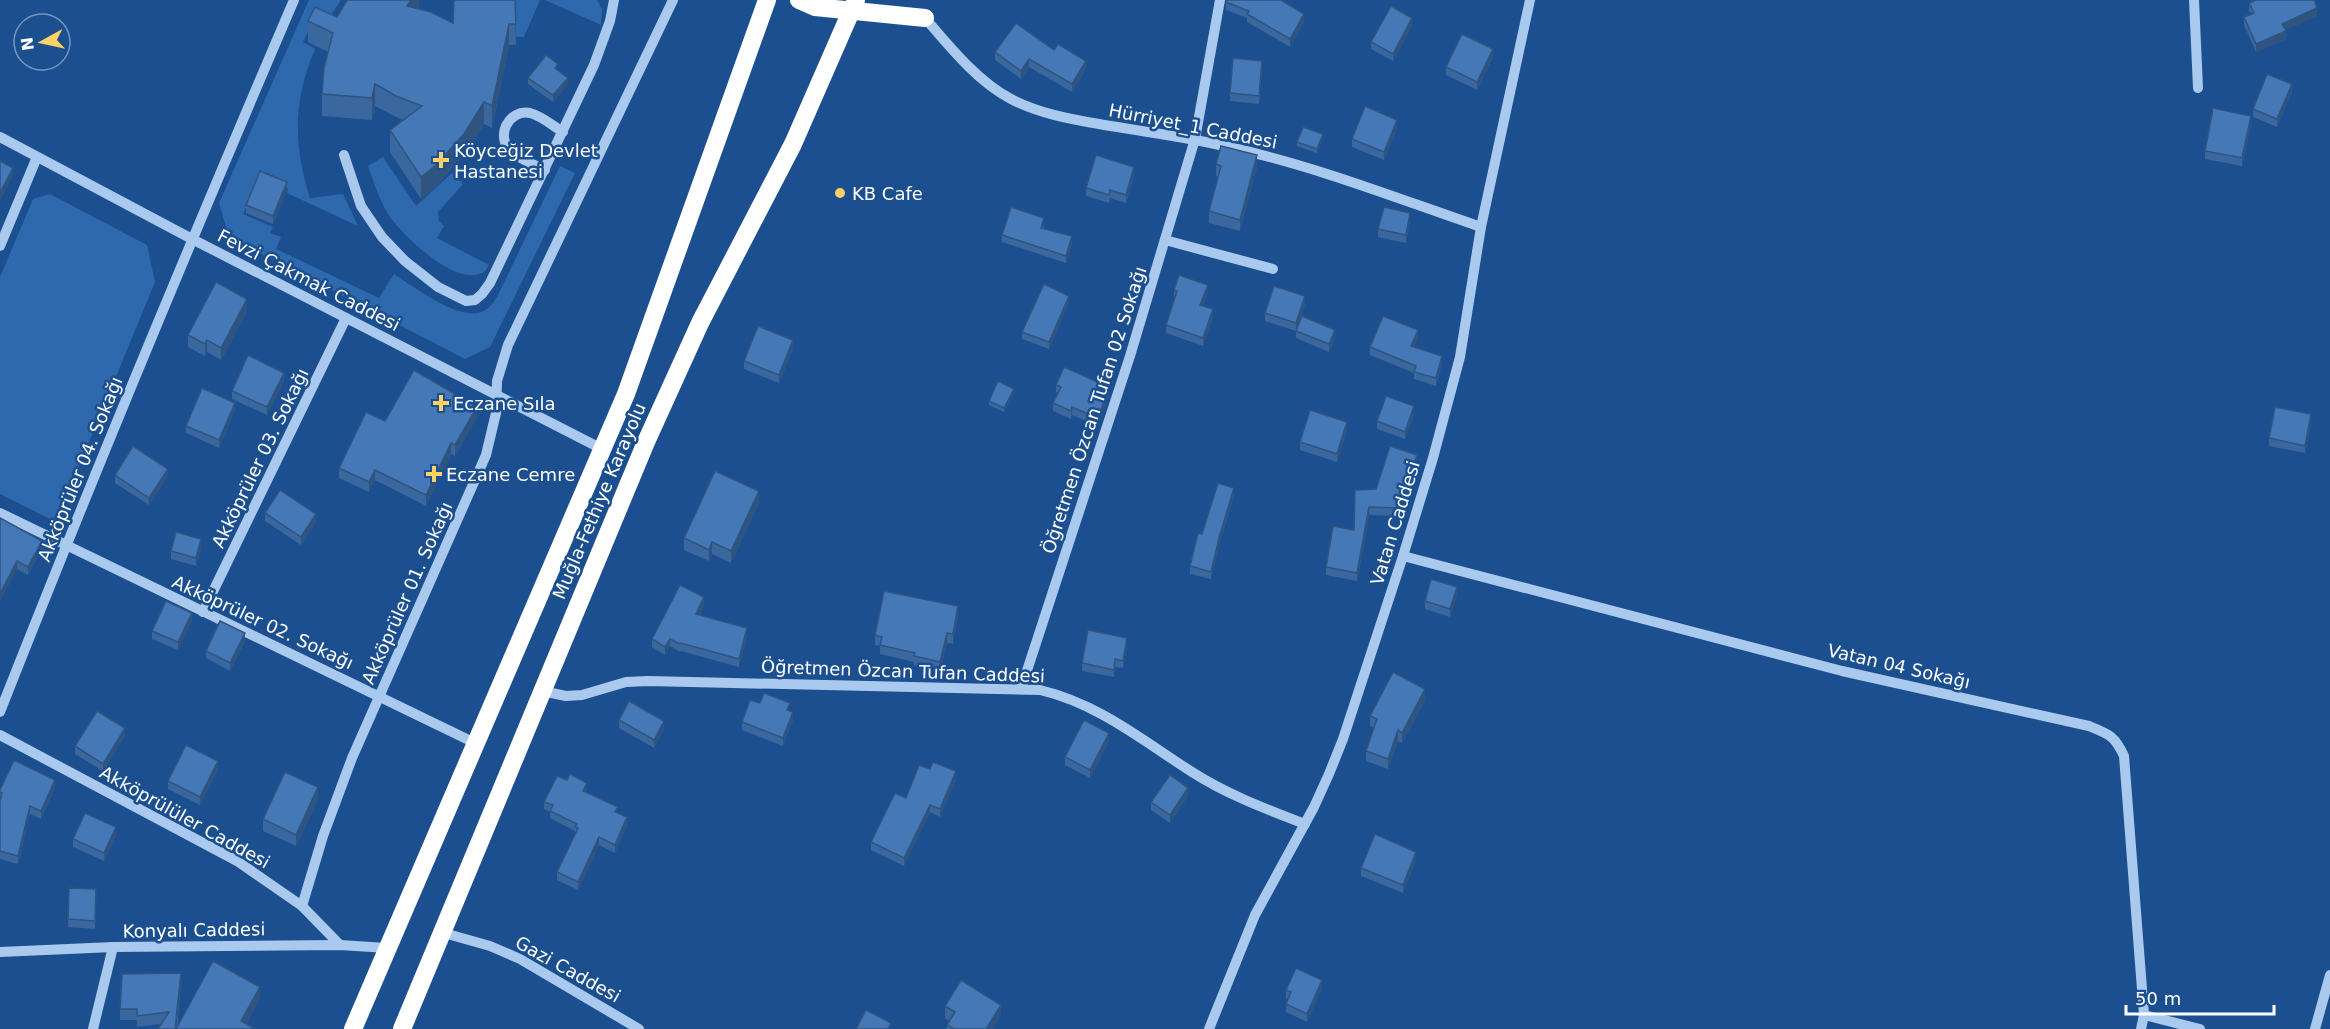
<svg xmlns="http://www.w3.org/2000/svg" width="2330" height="1029" viewBox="0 0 2330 1029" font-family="'DejaVu Sans',sans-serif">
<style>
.green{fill:#2e69ad}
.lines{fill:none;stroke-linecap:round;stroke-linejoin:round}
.minor{stroke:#a9c9ee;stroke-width:10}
.highway{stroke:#fff;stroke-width:18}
.wall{fill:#3a679d}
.shaded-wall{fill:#305480}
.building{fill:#4478b7;stroke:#305480;stroke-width:1.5}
.poi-dot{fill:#ffd166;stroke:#1b4f8f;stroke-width:2}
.labels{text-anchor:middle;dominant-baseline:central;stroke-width:5;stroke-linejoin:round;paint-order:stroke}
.street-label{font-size:18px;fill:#fff;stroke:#1b4f8f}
.poi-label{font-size:18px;fill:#fff;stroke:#1b4f8f;text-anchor:start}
</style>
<rect width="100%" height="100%" fill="#1b4f8f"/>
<g class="green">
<path d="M309,0H341L324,26L313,22L303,42L315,49C293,101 293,144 310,198L343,194L358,226L287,193L288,189L259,177L243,214L273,227L270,233L281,237L276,249L379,298L394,274C414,287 453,317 478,313C488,311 493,303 498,295L560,166L575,173L490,347L465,359L229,237L219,203Z"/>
<path d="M508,0H540L524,37H516V19Z"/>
<path d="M545,0H597L602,9L601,25Z"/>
<path d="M383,157L416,206L452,173L463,184L438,212L439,221L444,226L437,238L489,265L485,271C459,291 402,235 388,214C379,199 374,183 368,166Z"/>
<path d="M50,194L147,245L155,282L56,522L0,494V277L33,199Z"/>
</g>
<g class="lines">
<g class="minor">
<path d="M2194,0L2198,88"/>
<path d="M925,18C950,47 977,81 1011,99C1038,113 1069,119 1099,124C1144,132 1189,137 1233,148C1318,167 1399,199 1481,227"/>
<path d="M0,137L192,239L604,450"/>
<path d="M344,155L361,206L382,237L405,261L438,287L466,301L475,300L482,294L490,283L594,65L610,21L614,0"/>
<path d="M545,170C534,164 520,160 511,151C495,137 508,109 530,113C542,116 553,126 563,132"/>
<path d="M1165,240L1273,269"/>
<path d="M0,246L37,157"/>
<path d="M0,513L477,744"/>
<path d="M1403,556L1842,671L2089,726C2109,734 2115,736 2124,756L2144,1015L2141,1029"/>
<path d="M203,612L346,318"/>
<path d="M1021,689L1130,356L1195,139L1220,0"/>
<path d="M542,691L566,696L582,695L626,682L648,681L1040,690C1099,704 1142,740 1192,772C1228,795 1266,809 1305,824"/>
<path d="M0,712C94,473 193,236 294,0"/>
<path d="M0,735L237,861L302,906L340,945"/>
<path d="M302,906L323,836L352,758L486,455L496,413L497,381L508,345L673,0"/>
<path d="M444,933L490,946L520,959L639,1029"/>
<path d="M0,952L113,947L340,945L387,948"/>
<path d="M2144,1015L2200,1029"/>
<path d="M93,1029L113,947"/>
<path d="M1209,1029L1255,915L1314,807L1329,774L1343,739L1403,556L1433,458L1460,357L1481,227L1530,0"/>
<path d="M2315,1029L2330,975"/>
</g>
<g class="highway">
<path d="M799,0L815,7L925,18"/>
<path d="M353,1029L626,394L767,0"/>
<path d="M402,1029L646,442L700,323L793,144L856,0"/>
</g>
</g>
<g class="wall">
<path d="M419,0V9L453,23L515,0L516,45H509L492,128L484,124L464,155L435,187L421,199L390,152V130L403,120L396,117L375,106L372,120L322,116V94L328,52L308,42V21L337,17Z"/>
<path d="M1226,2L1304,22L1290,47L1247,22V18L1226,10Z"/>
<path d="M2249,3L2317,16L2285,30L2286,39L2256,52L2244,25V17L2251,14L2249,11Z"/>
<path d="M1412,26L1393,61L1371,49V42Z"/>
<path d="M1054,50L1086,69L1072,92L1029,67L1021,79L995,60V52Z"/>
<path d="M1493,57L1477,90L1446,75V67Z"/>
<path d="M1262,68L1259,104L1230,101V93Z"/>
<path d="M558,70L568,84L553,102L528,84V78Z"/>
<path d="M2292,92L2277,127L2253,117V109Z"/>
<path d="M2251,124L2242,166L2205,159V151Z"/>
<path d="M1397,128L1384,160L1352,147V139Z"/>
<path d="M1323,138L1317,153L1297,146V142Z"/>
<path d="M1216,164L1257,167L1240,231L1209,223V211L1218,176H1216Z"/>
<path d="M1134,175L1126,203L1110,198L1109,203L1086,196V188Z"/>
<path d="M287,190L273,224L246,213V205Z"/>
<path d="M1410,221L1406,243L1378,237V229Z"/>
<path d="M1044,225L1043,228L1072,243L1066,263L1002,242V235Z"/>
<path d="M1174,290L1208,293L1203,306L1213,317L1203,346L1166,333V325L1175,298L1174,297Z"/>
<path d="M1069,302L1049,349L1022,339V332Z"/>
<path d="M1305,304L1296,331L1265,321V313Z"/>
<path d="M247,311L221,360L207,352L205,356L188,347V335Z"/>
<path d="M1296,331L1335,338L1329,352L1296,338Z"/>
<path d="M1418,338L1414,347L1442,363L1436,386L1414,379V373L1370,355V347Z"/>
<path d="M793,348L779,383L744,369V361Z"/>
<path d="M284,381L267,415L232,399V391Z"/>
<path d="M1056,385L1109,395L1100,421L1090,417L1088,422L1072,415L1071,419L1053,411V403L1058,393L1056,392Z"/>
<path d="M1014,392L1004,412L989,405V401Z"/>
<path d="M235,410L219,448L186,433V426Z"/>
<path d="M1414,414L1405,439L1377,429V421Z"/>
<path d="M477,417L455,456L451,454L426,506L375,480L369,492L339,478V468L385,421Z"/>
<path d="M2311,422L2305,453L2269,446V438Z"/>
<path d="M1347,430L1337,462L1300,450V442Z"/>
<path d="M1417,462L1405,502L1401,501L1400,516L1369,515L1357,581L1326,575V567L1354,530L1376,489Z"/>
<path d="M115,475L168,476L149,505L115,483Z"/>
<path d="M1234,496L1219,546L1211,579L1190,574V566L1202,534Z"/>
<path d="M759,503L731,563L712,554L709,561L684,550V538Z"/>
<path d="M265,513L316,522L301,545L265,521Z"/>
<path d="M0,518L42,549L28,575L17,569L0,601Z"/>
<path d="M201,547L196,566L171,559V551Z"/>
<path d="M1457,595L1450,617L1425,609V601Z"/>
<path d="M704,605L700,615L747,636L739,667L681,651L680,652L670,646L665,655L652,647V639Z"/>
<path d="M958,615L953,644L947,643L940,672L914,665V662L880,654V646L875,645V635Z"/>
<path d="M192,621L178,650L152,639V631Z"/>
<path d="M245,641L230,671L206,658V651Z"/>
<path d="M1127,646L1123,668L1115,667L1114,677L1082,671V663Z"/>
<path d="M1425,700L1402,743L1398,741L1388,769L1366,761V751L1374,728L1370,726V716Z"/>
<path d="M760,703L790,711L793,720L783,746L742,730V722Z"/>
<path d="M619,720L664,729L654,748L619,728Z"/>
<path d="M125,736L103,771L75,754V746Z"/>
<path d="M1109,741L1090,778L1065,765V757Z"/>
<path d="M218,769L200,805L168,789V781Z"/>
<path d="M956,779L940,817L930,812L904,866L871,850V842L906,798Z"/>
<path d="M55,788L41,819L30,814L18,864L0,859V790Z"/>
<path d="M587,791L586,792L618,813L627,825L615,853L599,845L578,890L557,880V872L575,835V831L550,818V812L544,809V802Z"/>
<path d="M1188,796L1170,823L1151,810V802Z"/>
<path d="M318,799L296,846L263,831V819Z"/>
<path d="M116,835L104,861L73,847V839Z"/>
<path d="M1416,860L1403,893L1361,876V868Z"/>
<path d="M69,888L96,889L95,929L68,927Z"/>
<path d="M181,984L177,1028L260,998L246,1024L158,1029L161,1024L137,1027V1020H120V1009Z"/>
<path d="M1322,988L1307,1022L1286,1012V1004L1288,999L1286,998V990Z"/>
<path d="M945,1006L1001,1016L993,1029H947V1025L949,1021L945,1018Z"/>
</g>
<g class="shaded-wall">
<path d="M411,0H419V10L407,6Z"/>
<path d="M2317,8V16L2282,32V24Z"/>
<path d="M1304,14V22L1290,47V39Z"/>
<path d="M1412,18V26L1393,61V54Z"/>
<path d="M509,24V45L492,128V106Z"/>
<path d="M2286,31V39L2256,52V44Z"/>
<path d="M1493,49V57L1477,90V82Z"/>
<path d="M1029,59V67L1021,79V71Z"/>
<path d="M1086,61V69L1072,92V84Z"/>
<path d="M568,78V84L553,102V95Z"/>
<path d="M375,84V106L372,120V98Z"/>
<path d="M2292,84V92L2277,127V119Z"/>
<path d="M484,102V124L464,155L435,187L421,199V177Z"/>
<path d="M2251,116V124L2242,166V158Z"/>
<path d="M1397,120V128L1384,160V152Z"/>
<path d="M1323,134V138L1317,153V149Z"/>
<path d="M1257,155V167L1240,231V220Z"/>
<path d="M1134,167V175L1126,203V195Z"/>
<path d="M13,168V176L0,201V193Z"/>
<path d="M287,182V190L273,224V216Z"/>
<path d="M1410,213V221L1406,243V235Z"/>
<path d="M1072,236V243L1066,263V256Z"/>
<path d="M1208,285V293L1200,313V305Z"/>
<path d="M1069,296V302L1049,349V342Z"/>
<path d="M1305,296V304L1296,331V323Z"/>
<path d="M247,299V311L221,360V348Z"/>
<path d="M1213,309V317L1203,346V338Z"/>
<path d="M1335,330V338L1329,352V344Z"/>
<path d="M1418,330V338L1411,354V346Z"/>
<path d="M207,340V352L205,356V344Z"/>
<path d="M793,340V348L779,383V375Z"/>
<path d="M1442,356V363L1436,386V378Z"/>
<path d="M284,373V381L267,415V407Z"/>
<path d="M1109,387V395L1100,421V413Z"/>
<path d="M1014,389V392L1004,412V408Z"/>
<path d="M235,403V410L219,448V440Z"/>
<path d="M1414,406V414L1405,439V432Z"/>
<path d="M477,407V417L455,456V445Z"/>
<path d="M1072,407V415L1071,419V411Z"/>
<path d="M1090,409V417L1088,422V414Z"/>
<path d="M2311,414V422L2305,453V446Z"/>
<path d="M1347,422V430L1337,462V454Z"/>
<path d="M451,443V454L426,506V495Z"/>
<path d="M1417,455V462L1405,502V494Z"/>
<path d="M168,469V476L149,505V498Z"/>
<path d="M375,470V480L369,492V482Z"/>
<path d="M1234,488V496L1219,546L1211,579V572L1219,538Z"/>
<path d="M759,491V503L731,563V551Z"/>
<path d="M1369,507V515L1357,581V573Z"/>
<path d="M316,514V522L301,545V537Z"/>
<path d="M201,539V547L196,566V558Z"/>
<path d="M42,541V549L28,575V567Z"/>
<path d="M712,542V554L709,561V550Z"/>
<path d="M17,561V569L0,601V594Z"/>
<path d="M1457,587V595L1450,617V609Z"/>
<path d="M704,597V605L696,622V614Z"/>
<path d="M958,606V615L953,644V634Z"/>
<path d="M192,613V621L178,650V642Z"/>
<path d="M747,628V636L739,667V659Z"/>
<path d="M245,633V641L230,671V663Z"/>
<path d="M947,633V643L940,672V662Z"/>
<path d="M1127,638V646L1123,668V661Z"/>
<path d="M670,639V646L665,655V647Z"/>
<path d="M1425,689V700L1402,743V733Z"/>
<path d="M793,712V720L783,746V738Z"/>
<path d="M664,721V729L654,748V740Z"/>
<path d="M125,728V736L103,771V764Z"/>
<path d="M1398,730V741L1388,769V759Z"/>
<path d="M1109,733V741L1090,778V770Z"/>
<path d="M218,761V769L200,805V797Z"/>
<path d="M956,771V779L940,817V809Z"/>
<path d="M55,780V788L41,819V811Z"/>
<path d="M587,783V791L583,799V791Z"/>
<path d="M318,787V799L296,846V835Z"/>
<path d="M1188,788V796L1170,823V815Z"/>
<path d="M930,805V812L904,866V858Z"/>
<path d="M30,806V814L18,864V856Z"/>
<path d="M627,817V825L615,853V845Z"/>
<path d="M116,827V835L104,861V853Z"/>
<path d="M599,837V845L578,890V882Z"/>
<path d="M1416,852V860L1403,893V885Z"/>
<path d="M181,973V984L176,1029H175Z"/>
<path d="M1322,980V988L1307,1022V1014Z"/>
<path d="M260,987V998L243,1029L241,1021Z"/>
<path d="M1001,1005V1016L993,1029H986Z"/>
</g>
<g class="building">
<path d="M347,0H411L407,6L431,12L453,23L454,0H515L516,24H509L492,106L484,102L464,134L435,166L421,177L390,130L422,106L396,96L375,84L372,98L322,94L324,68L333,33L308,21L315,7L337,17Z"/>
<path d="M1227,0H1281L1304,14L1290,39L1247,14L1249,11L1226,2Z"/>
<path d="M2256,0H2314L2317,8L2282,24L2286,31L2256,44L2244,17L2254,13L2249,3Z"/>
<path d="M1391,6L1412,18L1393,54L1371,42Z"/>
<path d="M1016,23L1054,50L1058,44L1086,61L1072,84L1029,59L1021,71L995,52Z"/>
<path d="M1462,34L1493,49L1477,82L1446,67Z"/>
<path d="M546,55L558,64L555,68L568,78L553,95L528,78Z"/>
<path d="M1233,58L1262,61L1259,96L1230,93Z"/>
<path d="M2267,74L2292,84L2277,119L2253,109Z"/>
<path d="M1365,106L1397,120L1384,152L1352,139Z"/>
<path d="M2213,108L2251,116L2242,158L2205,151Z"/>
<path d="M1303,127L1323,134L1317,149L1297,142Z"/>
<path d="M1221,146L1257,155L1240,220L1209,211L1221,166L1216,164Z"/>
<path d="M1096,155L1134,167L1126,195L1110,190L1109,195L1086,188Z"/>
<path d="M0,161L13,168L0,193Z"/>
<path d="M260,171L287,182L273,216L246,205Z"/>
<path d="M1011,207L1044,218L1041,228L1072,236L1066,256L1002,235Z"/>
<path d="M1384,207L1410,213L1406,235L1378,229Z"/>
<path d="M1179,275L1208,285L1200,305L1213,309L1203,338L1166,325L1177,291L1174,290Z"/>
<path d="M216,282L247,299L221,348L207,340L205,344L188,335Z"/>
<path d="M1044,284L1069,296L1049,342L1022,332Z"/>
<path d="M1274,286L1305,296L1296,323L1265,313Z"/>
<path d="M1302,316L1335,330L1329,344L1296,331Z"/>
<path d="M1383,316L1418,330L1411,346L1442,356L1436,378L1414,372L1416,366L1370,347Z"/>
<path d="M758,326L793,340L779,375L744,361Z"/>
<path d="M248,355L284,373L267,407L232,391Z"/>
<path d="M1064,367L1109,387L1100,413L1090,409L1088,414L1072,407L1071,411L1053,403L1061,387L1056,385Z"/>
<path d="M414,370L477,407L455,445L451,443L426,495L375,470L369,482L339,468L366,412L385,421Z"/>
<path d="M998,381L1014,389L1004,408L989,401Z"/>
<path d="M202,388L235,403L219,440L186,426Z"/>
<path d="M1386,396L1414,406L1405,432L1377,421Z"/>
<path d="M2275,407L2311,414L2305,446L2269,438Z"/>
<path d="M1310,410L1347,422L1337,454L1300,442Z"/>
<path d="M133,446L168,469L149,498L115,475Z"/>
<path d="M1390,446L1417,455L1405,494L1401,493L1400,508L1369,507L1357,573L1326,567L1333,526L1354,530L1355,490L1376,489Z"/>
<path d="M715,471L759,491L731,551L712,542L709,550L684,538Z"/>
<path d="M1218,483L1234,488L1219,538L1211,572L1190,566L1198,533L1202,534Z"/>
<path d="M280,490L316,514L301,537L265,513Z"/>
<path d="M0,518L42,541L28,567L17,561L0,594Z"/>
<path d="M176,532L201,539L196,558L171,551Z"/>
<path d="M1431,579L1457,587L1450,609L1425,601Z"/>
<path d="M680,585L704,597L696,614L747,628L739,659L681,643L680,644L670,639L665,647L652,639Z"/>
<path d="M884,591L958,606L953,634L947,633L940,662L914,656L915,653L880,645L882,637L875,635Z"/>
<path d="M166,601L192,613L178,642L152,631Z"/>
<path d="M220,621L245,633L230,663L206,651Z"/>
<path d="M1088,630L1127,638L1123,661L1115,659L1114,670L1082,663Z"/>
<path d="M1393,672L1425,689L1402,733L1398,730L1388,759L1366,751L1377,719L1370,716Z"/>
<path d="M764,693L790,703L787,710L793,712L783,738L742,722L750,700L760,703Z"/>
<path d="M629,701L664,721L654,740L619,720Z"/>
<path d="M97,711L125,728L103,764L75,746Z"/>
<path d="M1084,720L1109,733L1090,770L1065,757Z"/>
<path d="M186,745L218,761L200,797L168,781Z"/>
<path d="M14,760L55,780L41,811L30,806L18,856L0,851V801L2,793L0,792V790Z"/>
<path d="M933,762L956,771L940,809L930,805L904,858L871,842L895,793L906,798L919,765L930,769Z"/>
<path d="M285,772L318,787L296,835L263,819Z"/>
<path d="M570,774L587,783L583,791L618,807L615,812L627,817L615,845L599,837L578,882L557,872L578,828L575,827L577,824L550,811L553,805L544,802L557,776L567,780Z"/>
<path d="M1170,775L1188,788L1170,815L1151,802Z"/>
<path d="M85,813L116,827L104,853L73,839Z"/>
<path d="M1375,834L1416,852L1403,885L1361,868Z"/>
<path d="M69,888L96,889L95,921L68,919Z"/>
<path d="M213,961L260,987L241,1021L255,1029H176Z"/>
<path d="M1296,968L1322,980L1307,1014L1286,1004L1291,992L1286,990Z"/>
<path d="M181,973L175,1029H158L169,1012L137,1016V1009H120L122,974Z"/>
<path d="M961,980L1001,1005L986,1029H954L947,1025L955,1012L945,1006Z"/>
<path d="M866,1010L891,1023L888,1029H856Z"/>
</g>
<g class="poi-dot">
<path d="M438 151h6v6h6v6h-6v6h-6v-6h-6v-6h6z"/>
<circle cx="840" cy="193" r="6"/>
<path d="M438 394h6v6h6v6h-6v6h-6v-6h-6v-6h6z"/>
<path d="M431 465h6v6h6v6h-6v6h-6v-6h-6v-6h6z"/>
</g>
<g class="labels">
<g class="street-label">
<text transform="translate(1193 126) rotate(11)">Hürriyet_1 Caddesi</text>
<text transform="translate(309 280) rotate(27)">Fevzi Çakmak Caddesi</text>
<text transform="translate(1094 410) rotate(-72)">Öğretmen Özcan Tufan 02 Sokağı</text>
<text transform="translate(260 458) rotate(-64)">Akköprüler 03. Sokağı</text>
<text transform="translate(80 469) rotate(-68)">Akköprüler 04. Sokağı</text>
<text transform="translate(599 501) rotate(-67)">Muğla-Fethiye Karayolu</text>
<text transform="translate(1395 523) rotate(-73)">Vatan Caddesi</text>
<text transform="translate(407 593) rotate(-66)">Akköprüler 01. Sokağı</text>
<text transform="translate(263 622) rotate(25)">Akköprüler 02. Sokağı</text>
<text transform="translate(1899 666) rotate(13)">Vatan 04 Sokağı</text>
<text transform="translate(903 671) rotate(2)">Öğretmen Özcan Tufan Caddesi</text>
<text transform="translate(185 817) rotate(29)">Akköprülüler Caddesi</text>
<text transform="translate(194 930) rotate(-1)">Konyalı Caddesi</text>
<text transform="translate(568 969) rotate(29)">Gazi Caddesi</text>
</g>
<g class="poi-label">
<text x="454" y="150">Köyceğiz Devlet<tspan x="454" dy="21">Hastanesi</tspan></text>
<text x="852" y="193">KB Cafe</text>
<text x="453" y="403">Eczane Sıla</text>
<text x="446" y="474">Eczane Cemre</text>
</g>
</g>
<g transform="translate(42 42) rotate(262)"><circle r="28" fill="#1b4f8f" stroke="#7695bc" stroke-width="1.5"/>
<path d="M0-4.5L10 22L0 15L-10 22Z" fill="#ffd166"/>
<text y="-9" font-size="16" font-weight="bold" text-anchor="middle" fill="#ffffff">N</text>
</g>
<path d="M2126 1005v9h148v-9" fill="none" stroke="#ffffff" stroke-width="3"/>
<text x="2135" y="1005" font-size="18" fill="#ffffff" stroke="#1b4f8f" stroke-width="4.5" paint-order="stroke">50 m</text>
</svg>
